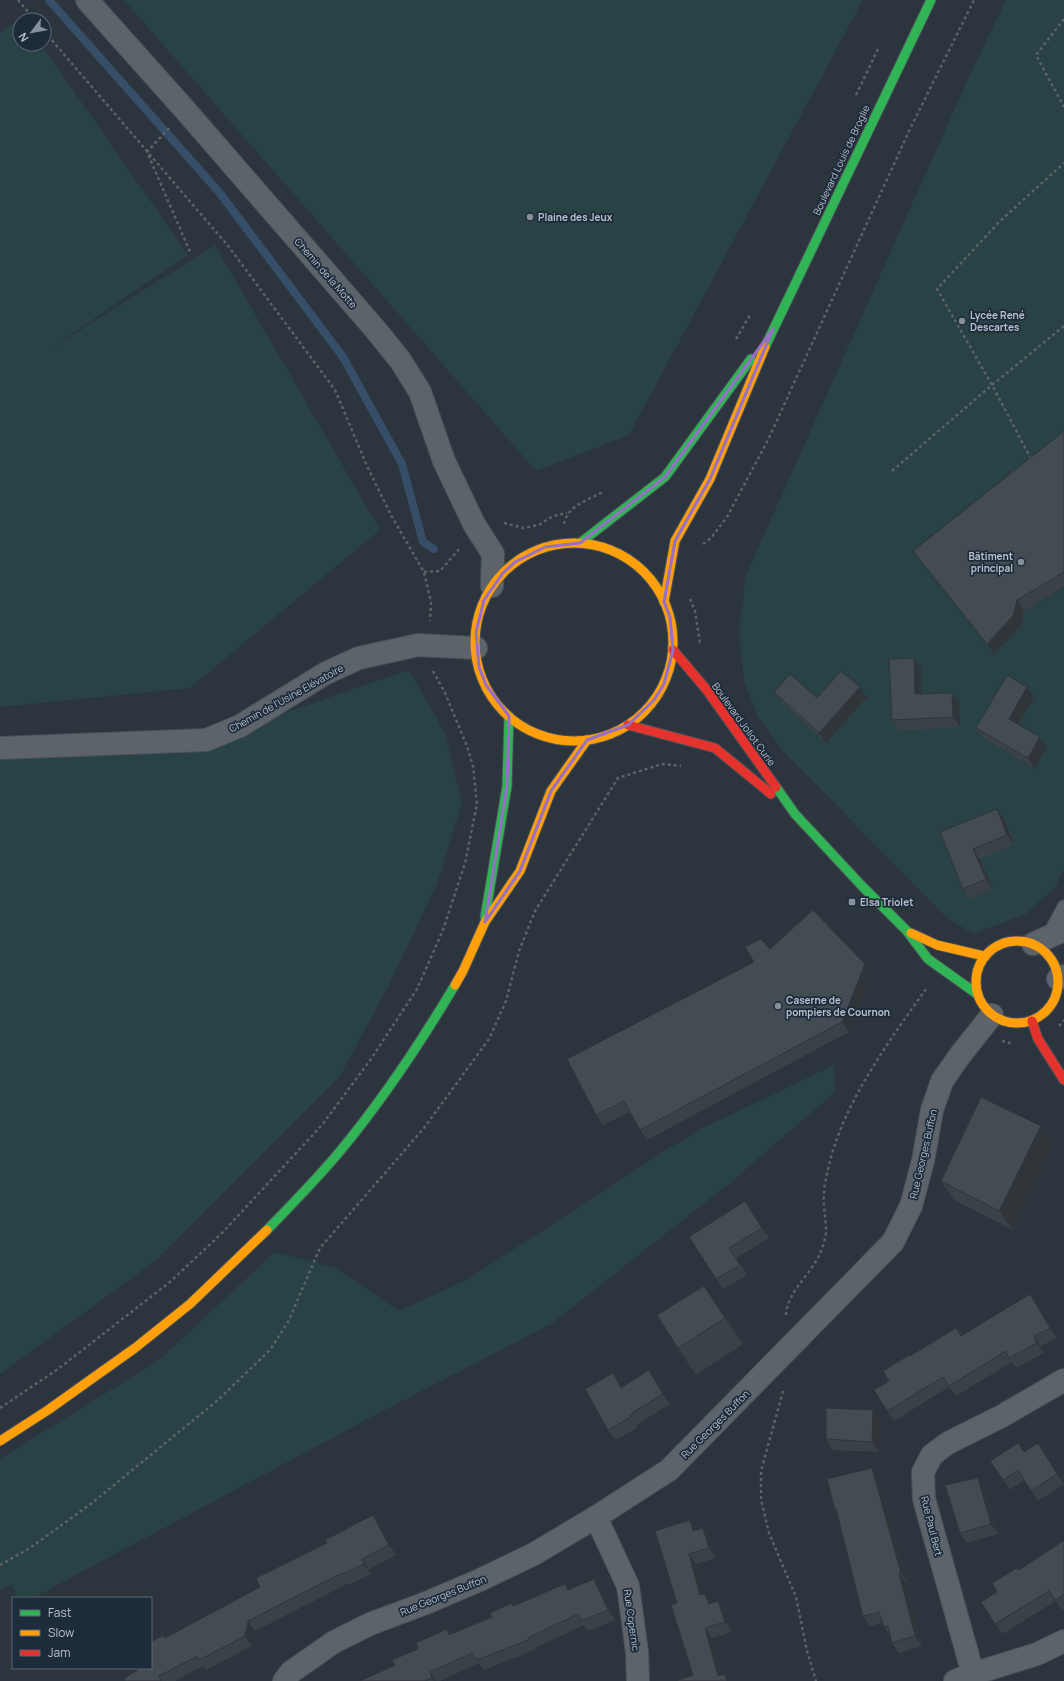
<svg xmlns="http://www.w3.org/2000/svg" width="1064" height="1681" viewBox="0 0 1064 1681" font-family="Manrope,sans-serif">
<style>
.green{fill:#284245}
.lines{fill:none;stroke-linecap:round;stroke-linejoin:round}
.stream{stroke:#374e69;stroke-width:8}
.lane-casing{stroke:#4b5158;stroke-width:15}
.street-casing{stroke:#4b5158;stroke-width:24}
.fast-casing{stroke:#4b5158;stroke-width:11}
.slow-casing{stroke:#4b5158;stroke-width:11}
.jam-casing{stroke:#4b5158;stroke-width:11}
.path{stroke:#5b6268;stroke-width:2.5;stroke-dasharray:3 3;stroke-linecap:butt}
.lane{stroke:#5d636b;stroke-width:13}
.street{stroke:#5d636b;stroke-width:22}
.fast{stroke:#30b455;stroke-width:9}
.slow{stroke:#ff9f0a;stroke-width:9}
.jam{stroke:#e5322d;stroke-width:9}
.wall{fill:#3a4147}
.shaded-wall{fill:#30353a}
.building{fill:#444c53;stroke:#30353a}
.marked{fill:none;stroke:#966fc6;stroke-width:3;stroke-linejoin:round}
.poi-dot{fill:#86909c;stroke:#1e2b3a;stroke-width:1.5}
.labels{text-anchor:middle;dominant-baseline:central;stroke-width:3.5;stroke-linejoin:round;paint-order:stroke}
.street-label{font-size:10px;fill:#b7c1ce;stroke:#1e2b3a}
.poi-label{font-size:10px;font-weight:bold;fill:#b7c1ce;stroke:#1e2b3a;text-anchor:start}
</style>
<rect width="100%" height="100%" fill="#2c353e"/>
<g class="green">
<path d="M124,0H863L629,435L536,471Z"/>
<path d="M1006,0H1064V447L1024,611L1064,588V869L1055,887L1026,914L973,934L945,916L783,751L758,717L744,681L739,631L746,575L973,68Z"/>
<path d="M23,18L24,20H20V44H41L188,255L47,351L215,245L380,530L190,688L0,707V32Z"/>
<path d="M409,670L445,733L462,803L437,884L389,985L340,1076L158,1259L0,1374V748L206,740Z"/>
<path d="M834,1065L835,1092L730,1183L551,1324L381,1412L33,1598H17L12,1585L0,1591V1459L159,1360L275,1252L336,1268L399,1311L468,1279L666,1150L703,1128Z"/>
</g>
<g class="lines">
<path class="stream" d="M49,0L219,192L343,357L402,464L423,542L434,549"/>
<defs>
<path id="lane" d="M1048,937L1064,907"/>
<g id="street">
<path d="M87,0L186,111L375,329L400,360L420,392L444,461L474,524L493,554L492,586"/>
<path d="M0,748L206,740L240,726L326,673L359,658L418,645L476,648"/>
<path d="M1033,944L1064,930"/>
<path d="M1058,979L1064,976"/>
<path d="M596,1517L628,1586L637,1652L638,1681"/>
<path d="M973,1674L924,1499L923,1472L932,1455L948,1443L1002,1416L1064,1380"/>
<path d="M284,1681L291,1672L334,1642L370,1624L426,1603L480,1580L534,1554L596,1517L669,1470L893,1242L911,1206L923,1161L932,1110L942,1081L961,1054L992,1015"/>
<path d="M955,1681L973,1674L1037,1654L1064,1641"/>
</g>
<g id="fast">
<path d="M765,347L931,0"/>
<path d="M580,543L665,477L751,359"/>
<path d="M776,787L795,814L862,886L906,930L928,959L977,994"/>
<path d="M485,917L507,786L509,716"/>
<path d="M267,1230C292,1204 318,1178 341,1150C384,1098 421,1042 455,985"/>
</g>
<g id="slow">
<circle cx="574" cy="642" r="99"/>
<path d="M664,602L675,541L710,479L765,347"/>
<path d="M911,933L937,945L984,956"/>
<circle cx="1017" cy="982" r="41"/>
<path d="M455,985L463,971L485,922L520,871L551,791L587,740"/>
<path d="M0,1441L48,1410L135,1348L190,1304L267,1230"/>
</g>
<g id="jam">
<path d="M673,650L706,689L776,787"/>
<path d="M628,725L715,748L771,794"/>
<path d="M1032,1021L1038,1039L1064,1080"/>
</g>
</defs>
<use href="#lane" class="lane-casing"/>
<use href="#street" class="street-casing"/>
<use href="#fast" class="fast-casing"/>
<use href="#slow" class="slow-casing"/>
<use href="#jam" class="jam-casing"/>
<g class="path">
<path d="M18,0L35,20"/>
<path d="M1064,19L1036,55L1064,107"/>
<path d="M44,31L229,247L335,390L367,466L392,517L424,572L431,602L430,621"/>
<path d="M856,95L878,49"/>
<path d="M169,128L147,152L191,254"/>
<path d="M736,339L750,315"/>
<path d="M1031,459L992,385L937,289L1000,221L1064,163"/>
<path d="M892,471L992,385L1064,326"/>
<path d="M504,523L523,528L539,525L553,516L567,513"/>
<path d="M564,524C567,506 588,500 603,492"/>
<path d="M703,544L711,538L727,517L768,440L910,129L974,0"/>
<path d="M424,572L440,571L460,548"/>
<path d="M690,599L695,611L700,643"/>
<path d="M1059,1026L1064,1020"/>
<path d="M1002,1041L1013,1044"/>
<path d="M786,1315C787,1291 813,1273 821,1251C823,1245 826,1237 826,1231C826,1218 823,1206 824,1194C824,1186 826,1178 828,1170C841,1106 889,1041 926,989"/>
<path d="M783,1391L761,1471V1500L769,1533L796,1597L807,1651L816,1681"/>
<path d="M0,1408L58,1369L170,1282L222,1233L322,1125L371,1059L417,989L443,930L465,863L477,804L473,766L467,746L445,693L433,671"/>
<path d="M0,1565L30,1548L92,1503L218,1400L270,1350L288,1322L320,1248L424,1128L489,1039L506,1001L519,951L535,911L618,778L662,764L681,766"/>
</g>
<use href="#lane" class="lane"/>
<use href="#street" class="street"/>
<use href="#fast" class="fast"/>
<use href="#slow" class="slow"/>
<use href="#jam" class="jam"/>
</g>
<g class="wall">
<path d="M1064,431V587L1024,611L1021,626L994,654L921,561L913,551Z"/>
<path d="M921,668L922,694L959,703L960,727L899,731L892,720Z"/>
<path d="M1027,687L1034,697L1019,724L1047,747L1035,769L983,738L976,728Z"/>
<path d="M774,692L817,698L867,697L826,743L781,702Z"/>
<path d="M997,809L1004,819L1014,845L980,859L993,889L970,899L963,889L940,832Z"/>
<path d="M770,949L865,964L872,974L849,1032L647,1140L640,1130L630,1112L603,1125L596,1115L754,962Z"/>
<path d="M1054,1145L1013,1230L954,1200L941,1181Z"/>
<path d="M745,1201L769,1238L736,1258L747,1275L723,1289L716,1279Z"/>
<path d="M1030,1294L1037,1304L1057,1338L1041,1346L1044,1353L1016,1368L1012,1362L956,1396L949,1387L894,1421L887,1411L889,1381L910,1356L956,1328L962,1335Z"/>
<path d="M723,1312L743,1344L696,1375L678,1348Z"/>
<path d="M649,1370L656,1381L670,1404L636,1425L638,1427L616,1440L608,1430L613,1373L622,1387Z"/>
<path d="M873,1410L880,1420L879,1452L833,1450L826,1439Z"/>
<path d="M1038,1443L1045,1453L1064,1484L1038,1501L1024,1480L1010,1490L1003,1480L1024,1452Z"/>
<path d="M879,1478L908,1583H906L922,1646L899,1653L892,1643L891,1637L884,1627L882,1623L870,1626L863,1616L837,1514L835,1510Z"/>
<path d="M985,1488L998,1534L967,1543L960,1533Z"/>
<path d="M373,1515L381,1525L396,1555L369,1569L371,1574L350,1584L349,1583L255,1631L252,1646L206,1670L203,1666L175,1681H125L138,1670L166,1638L260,1587Z"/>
<path d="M690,1520L696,1530L710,1538L716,1558L696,1564L704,1594L712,1603L718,1601L725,1611L732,1632L712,1638L722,1675L729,1681L693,1675L677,1603Z"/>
<path d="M1064,1542V1609L1062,1610L1056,1601L1002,1634L981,1602L997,1592L1019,1570Z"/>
<path d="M601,1589L615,1620L588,1631L584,1625L535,1648V1650L484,1670L479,1663L440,1681H360L395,1665L451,1635L492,1617L514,1606L569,1590Z"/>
</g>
<g class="shaded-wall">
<path d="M1017,600L1024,611L1021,626L994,654L987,644Z"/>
<path d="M914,658L921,668L922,704L915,694Z"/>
<path d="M860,687L867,697L826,743L819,733Z"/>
<path d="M1027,687L1034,697L1016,729L1009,719Z"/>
<path d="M952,693L959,703L960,727L953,717Z"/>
<path d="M1040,737L1047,747L1035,769L1028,758Z"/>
<path d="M997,809L1004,819L1014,845L1007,835Z"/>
<path d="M973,849L980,859L993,889L986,879Z"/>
<path d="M865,964L872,974L849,1032L842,1022Z"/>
<path d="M1041,1126L1054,1145L1013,1230L999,1211Z"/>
<path d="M704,1286L723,1312L743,1344L725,1318Z"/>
<path d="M1030,1294L1037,1304L1057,1338L1050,1328Z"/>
<path d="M1034,1336L1041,1346L1044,1353L1037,1343Z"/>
<path d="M649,1370L656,1381L670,1404L663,1394Z"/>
<path d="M613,1373L620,1383L628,1398L621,1388Z"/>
<path d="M873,1410L880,1420L879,1452L872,1442Z"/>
<path d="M1038,1443L1045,1453L1064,1484L1057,1474Z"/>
<path d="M872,1468L879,1478L908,1583L901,1573Z"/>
<path d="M978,1478L985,1488L998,1534L991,1524Z"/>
<path d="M373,1515L381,1525L396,1555L389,1545Z"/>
<path d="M690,1520L697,1530L693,1531Z"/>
<path d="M703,1528L710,1538L716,1558L709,1548Z"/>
<path d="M689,1554L696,1564L707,1605L700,1595Z"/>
<path d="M362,1559L369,1569L371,1574L364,1564Z"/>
<path d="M899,1573L906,1583L922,1646L915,1636Z"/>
<path d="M594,1579L601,1589L615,1620L608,1610Z"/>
<path d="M705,1594L712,1604H709Z"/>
<path d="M718,1601L725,1611L732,1632L725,1622Z"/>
<path d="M248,1621L255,1631L252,1646L245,1636Z"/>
<path d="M705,1628L712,1638L724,1681L718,1676Z"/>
<path d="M430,1672L436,1681H434L432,1678Z"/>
<path d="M725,1674L729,1681H727Z"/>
</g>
<g class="building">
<path d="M1064,431V572L1017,600L1013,616L987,644L913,551Z"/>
<path d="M914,658L915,694L952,693L953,717L892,720L889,659Z"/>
<path d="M841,671L860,687L819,733L774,692L790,674L817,698Z"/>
<path d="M1007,675L1027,687L1009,719L1040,737L1028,758L976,728Z"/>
<path d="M997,809L1007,835L973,849L986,879L963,889L940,832Z"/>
<path d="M813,910L865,964L842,1022L640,1130L624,1101L596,1115L567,1059L754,962L745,947L761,939L770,949Z"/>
<path d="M981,1097L1041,1126L999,1211L941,1181Z"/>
<path d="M745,1201L762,1228L729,1248L740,1265L716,1279L689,1237Z"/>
<path d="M704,1286L725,1318L678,1348L657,1315Z"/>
<path d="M1030,1294L1050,1328L1034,1336L1037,1343L1009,1358L1006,1351L949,1386L943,1377L887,1411L874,1390L889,1381L883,1371L909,1355L910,1356L956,1328L961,1336Z"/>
<path d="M649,1370L663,1394L629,1415L631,1417L608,1430L585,1389L613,1373L621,1388Z"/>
<path d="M826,1408L873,1410L872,1442L826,1439Z"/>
<path d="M1018,1443L1024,1452L1038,1443L1057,1474L1031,1491L1018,1470L1003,1480L990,1461Z"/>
<path d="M872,1468L901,1573H899L915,1636L892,1643L888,1626L884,1627L879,1612L863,1616L836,1509L835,1510L827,1479Z"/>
<path d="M978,1478L991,1524L960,1533L945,1485Z"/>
<path d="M373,1515L389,1545L362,1559L364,1564L343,1574L342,1573L248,1621L245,1636L199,1660L197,1656L159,1676L161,1681H125L124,1678L138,1670L137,1668H151V1642L164,1635L165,1638L260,1587L256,1578L327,1543L325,1540Z"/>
<path d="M690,1520L693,1531L703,1528L709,1548L689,1554L700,1595L705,1594L709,1604L718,1601L725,1622L705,1628L718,1676L725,1674L727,1681H678V1680L693,1675L671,1605L677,1603L655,1531Z"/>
<path d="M1063,1541L1064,1542V1595L1055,1600L1049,1591L995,1624L981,1602L997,1592L992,1583L1017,1568L1019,1570Z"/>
<path d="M594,1579L608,1610L581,1621L578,1614L528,1638V1640L477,1660L473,1653L430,1672L432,1678L425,1681H360L395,1665L392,1660L418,1649L416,1643L447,1629L449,1635L492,1617L490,1613L512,1603L513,1606L565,1584L568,1590Z"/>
</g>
<path class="marked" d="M773,329L710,479L675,541L664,602L670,617L673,650L664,684L654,700L628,725L587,740L551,791L520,871L485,922L507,786L509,716L486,685L479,667L476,632L484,600L503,573L515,562L545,547L580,543L665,477Z"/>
<g class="poi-dot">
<circle cx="530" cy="217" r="4"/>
<circle cx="962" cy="321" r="4"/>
<circle cx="1021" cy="562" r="4"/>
<rect x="848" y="898" width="8" height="8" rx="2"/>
<circle cx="778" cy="1006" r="4"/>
</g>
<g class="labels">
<g class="street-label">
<text transform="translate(841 160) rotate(-65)">Boulevard Louis de Broglie</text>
<text transform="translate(326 273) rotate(49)">Chemin de la Motte</text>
<text transform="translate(286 698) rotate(-29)">Chemin de l'Usine Elévatoire</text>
<text transform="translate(744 724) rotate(54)">Boulevard Joliot Curie</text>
<text transform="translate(923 1154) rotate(-77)">Rue Georges Buffon</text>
<text transform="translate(715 1424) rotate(-45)">Rue Georges Buffon</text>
<text transform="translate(932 1526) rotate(76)">Rue Paul Bert</text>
<text transform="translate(443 1595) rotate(-22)">Rue Georges Buffon</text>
<text transform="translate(632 1620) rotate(82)">Rue Copernic</text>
</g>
<g class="poi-label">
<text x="538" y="217">Plaine des Jeux</text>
<text x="970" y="315">Lycée René<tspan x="970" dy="12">Descartes</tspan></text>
<text x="1013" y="556" text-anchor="end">Bâtiment<tspan x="1013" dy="12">principal</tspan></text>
<text x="860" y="902">Elsa Triolet</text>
<text x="786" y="1000">Caserne de<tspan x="786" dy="12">pompiers de Cournon</tspan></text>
</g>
</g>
<rect x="12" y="1597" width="140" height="72" fill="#1e2b3a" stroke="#5b6775"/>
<rect x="20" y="1610" width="20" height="6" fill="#30b455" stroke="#5b6775"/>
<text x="48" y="1617" font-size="12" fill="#b7c1ce">Fast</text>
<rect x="20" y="1630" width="20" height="6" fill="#ff9f0a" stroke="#5b6775"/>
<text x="48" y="1637" font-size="12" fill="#b7c1ce">Slow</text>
<rect x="20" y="1650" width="20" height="6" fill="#e5322d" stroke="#5b6775"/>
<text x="48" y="1657" font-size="12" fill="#b7c1ce">Jam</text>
<g transform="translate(32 32) rotate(238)"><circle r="19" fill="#1e2b3a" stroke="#5b6775"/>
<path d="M0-3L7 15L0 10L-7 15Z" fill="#86909c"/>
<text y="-6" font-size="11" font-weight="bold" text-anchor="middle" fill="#b7c1ce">N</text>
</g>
</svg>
